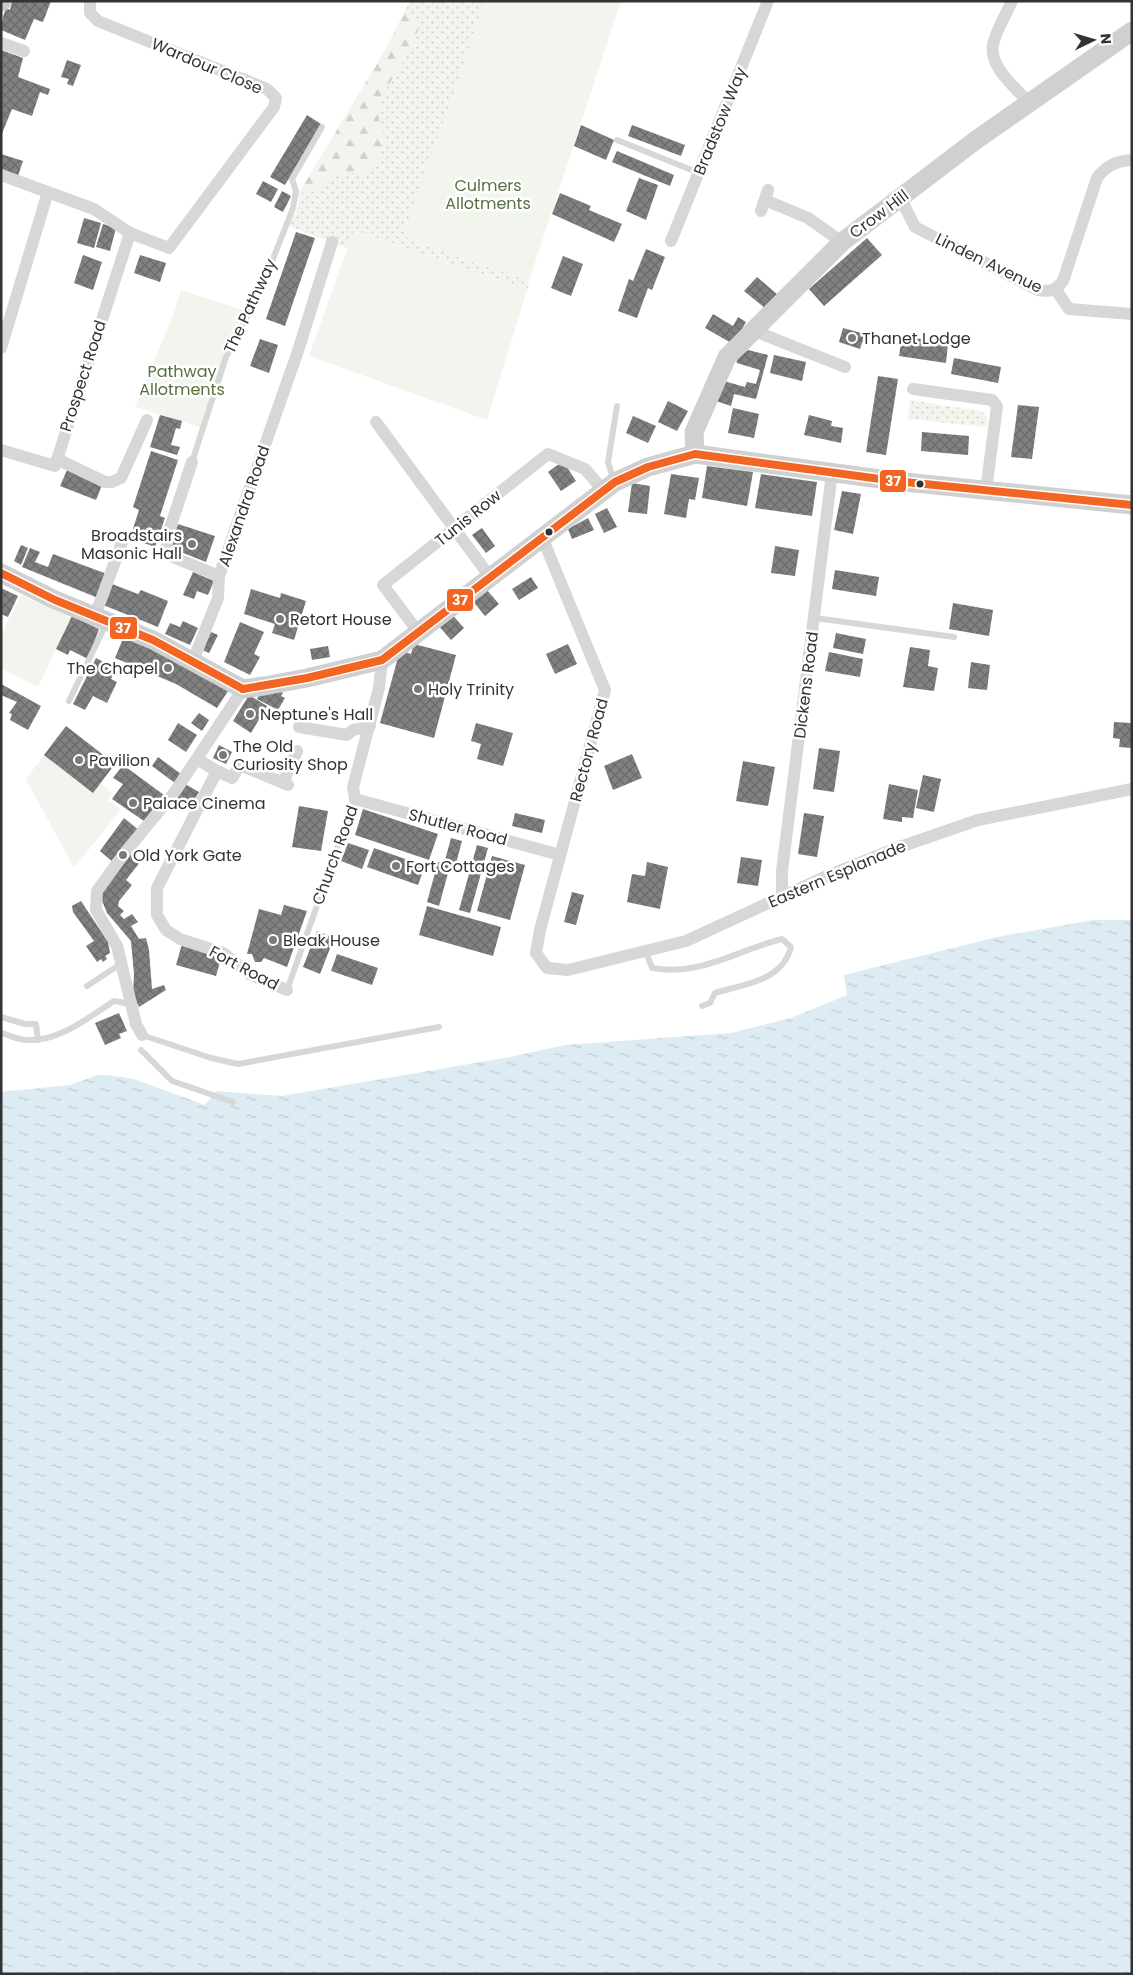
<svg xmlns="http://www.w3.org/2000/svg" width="1133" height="1975" viewBox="0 0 1133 1975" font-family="Poppins,sans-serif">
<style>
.grass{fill:url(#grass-dots)}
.forest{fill:url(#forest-firs)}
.green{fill:#f1f5ed}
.water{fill:url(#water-ripples)}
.building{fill:url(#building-cross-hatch)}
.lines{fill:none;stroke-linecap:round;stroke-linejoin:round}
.lane{stroke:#d7d7d7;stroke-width:6}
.street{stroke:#d7d7d7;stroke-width:12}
.secondary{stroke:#d0d0d0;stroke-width:19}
.primary{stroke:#cacaca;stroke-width:20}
.bus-1-casing{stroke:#fff;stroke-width:11}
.bus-1{stroke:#f26522;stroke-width:8}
.poi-dot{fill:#7a7a7a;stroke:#fff;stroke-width:2}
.bus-dot{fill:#333;stroke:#fff;stroke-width:2}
.labels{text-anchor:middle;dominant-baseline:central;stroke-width:5;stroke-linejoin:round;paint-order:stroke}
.street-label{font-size:16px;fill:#333;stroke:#fff}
.park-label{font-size:16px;fill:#56703f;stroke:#fff}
.poi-label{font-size:16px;fill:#333;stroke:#fff;text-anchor:start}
.line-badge{stroke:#fff;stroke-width:2}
.badge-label{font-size:14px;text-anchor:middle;font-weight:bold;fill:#fff}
</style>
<defs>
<pattern id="grass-dots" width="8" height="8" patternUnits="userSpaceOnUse" patternTransform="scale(1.25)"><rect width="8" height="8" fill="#f1f5ed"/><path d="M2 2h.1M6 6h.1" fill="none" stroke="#cfd2cc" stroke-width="1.8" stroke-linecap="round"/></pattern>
<pattern id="forest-firs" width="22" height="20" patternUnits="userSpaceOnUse" patternTransform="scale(1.25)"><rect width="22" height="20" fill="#f1f5ed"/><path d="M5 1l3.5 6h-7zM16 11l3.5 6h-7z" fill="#cfd2cc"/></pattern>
<pattern id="water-ripples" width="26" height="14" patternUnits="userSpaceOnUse" patternTransform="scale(1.25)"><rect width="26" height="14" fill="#ddebf3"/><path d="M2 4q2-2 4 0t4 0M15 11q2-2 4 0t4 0" fill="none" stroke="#becad1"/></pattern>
<pattern id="building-cross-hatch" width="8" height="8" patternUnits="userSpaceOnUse" patternTransform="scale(1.25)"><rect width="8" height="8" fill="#818181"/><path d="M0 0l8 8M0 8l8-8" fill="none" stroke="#6a6a6a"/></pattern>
</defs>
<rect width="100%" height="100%" fill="#fff"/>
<g class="grass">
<path d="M410,1H483V10L409,240L529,281L527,290L354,230L347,248L289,226L298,207L299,193L386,49Z"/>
<path d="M910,400L980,411C987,415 989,419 987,427L908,419Z"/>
</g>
<path class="forest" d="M405,11L421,22L410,51L384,92L377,113L386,142L371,173C348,173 333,171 320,191L299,193L386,49Z"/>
<g class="green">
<path d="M483,1H621L529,281L409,240L404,232L483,10Z"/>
<path d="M354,230L527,290L487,420L309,356Z"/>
<path d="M181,290L246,311L224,357L200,427L135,407L172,318Z"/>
<path d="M21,595L71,618L38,687L1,668V635Z"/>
<path d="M66,726L115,764L100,783L113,793L107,800L121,809L74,868L26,779Z"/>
</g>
<path class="water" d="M1093,920H1132V1974H1V1092L70,1085L97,1075H107L134,1079L205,1105L216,1091L282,1096L510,1057L565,1045L731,1033L791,1018L847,995L844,975L997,937Z"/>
<g class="building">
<path d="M12,1H51L43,22L34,19L25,40L1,30L3,17L6,8L10,10Z"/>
<path d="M1,50L23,58L18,77L50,89L48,95L40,92L32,116L12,109L1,136Z"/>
<path d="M67,60L81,65L73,86L67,84L69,79L61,77Z"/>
<path d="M307,115L321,124L285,185L270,177Z"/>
<path d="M581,125L614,140L606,160L574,146Z"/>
<path d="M632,125L685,145L681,156L628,136Z"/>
<path d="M617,151L674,175L670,186L612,162Z"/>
<path d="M1,154L23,161L18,176L1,170Z"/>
<path d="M639,178L658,185L646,220L626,211Z"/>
<path d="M263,181L278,189L271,202L256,194Z"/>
<path d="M282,191L291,196L283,212L274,207Z"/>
<path d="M560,193L591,206L589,210L622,224L614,242L552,214Z"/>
<path d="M84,218L101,223L94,248L77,243Z"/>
<path d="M103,224L116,228L110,251L96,247Z"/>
<path d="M296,232L315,238L285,326L266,319Z"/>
<path d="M867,238L882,255L824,306L809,289Z"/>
<path d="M646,249L665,257L652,290L648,288L637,318L618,311L629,279L633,281Z"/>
<path d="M83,255L102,262L93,290L74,283Z"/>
<path d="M140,255L166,263L160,282L134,273Z"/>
<path d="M563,256L583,264L571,296L551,288Z"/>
<path d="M757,277L778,295L766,309L744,291Z"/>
<path d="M713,314L733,326L738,317L746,322L733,344L705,328Z"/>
<path d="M843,328L865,334L860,349L839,342Z"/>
<path d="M902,336L948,343L946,363L899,356Z"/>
<path d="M260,339L278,345L269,373L250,366Z"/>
<path d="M748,350L768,355L756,399L734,394L731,406L710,399L720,380L745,387L747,382L756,384L760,370L737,363L736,359Z"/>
<path d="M774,355L806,362L802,381L770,373Z"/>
<path d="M954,358L1001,367L998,383L951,374Z"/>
<path d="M878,376L898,379L886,455L866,452Z"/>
<path d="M668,401L688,411L677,431L658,422Z"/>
<path d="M1018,405L1039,407L1032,459L1011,457Z"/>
<path d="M733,408L759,414L754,438L728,433Z"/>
<path d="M160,415L182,421L180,429L176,428L171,445L180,447L177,455L150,447Z"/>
<path d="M809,415L832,421L831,426L843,428L841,443L804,435Z"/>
<path d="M633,416L656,426L648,443L626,433Z"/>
<path d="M922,432L969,436L968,455L921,451Z"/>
<path d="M151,451L178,460L160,516L165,518L155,547L130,538L139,510L133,507Z"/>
<path d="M563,461L576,481L561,491L548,472Z"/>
<path d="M707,466L753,472L747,506L702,498Z"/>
<path d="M67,470L102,485L96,500L60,486Z"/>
<path d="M671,474L699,478L695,500L689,499L686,518L664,514Z"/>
<path d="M761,474L817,482L812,516L755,508Z"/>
<path d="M632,483L650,486L647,514L628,512Z"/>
<path d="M842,491L861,494L853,534L834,530Z"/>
<path d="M607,508L617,527L604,533L595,514Z"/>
<path d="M588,518L594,530L572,539L568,529Z"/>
<path d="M178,524L215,536L206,562L173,549L172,542Z"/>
<path d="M482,528L495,546L486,553L472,535Z"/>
<path d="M21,545L28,548L21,565L14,561Z"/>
<path d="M775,546L799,550L795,576L771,573Z"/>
<path d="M30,548L40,552L35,562L48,567L53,554L107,574L98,598L22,567Z"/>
<path d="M835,570L879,577L876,596L832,589Z"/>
<path d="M193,572L214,581L208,595L197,591L194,599L183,595Z"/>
<path d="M531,577L538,588L519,600L512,589Z"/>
<path d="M112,584L138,594L141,590L168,601L158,627L103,605Z"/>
<path d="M1,588L18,596L8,617L1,614Z"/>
<path d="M251,589L280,598L281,593L306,601L294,640L272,633L275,624L244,614Z"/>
<path d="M486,589L499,604L485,616L472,600Z"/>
<path d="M953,603L993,610L989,636L949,629Z"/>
<path d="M450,612L464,628L451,640L437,624Z"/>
<path d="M72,616L99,629L88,659L70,650L68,655L56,649Z"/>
<path d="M183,621L198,628L190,645L165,634L170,623L180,627Z"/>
<path d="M240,622L264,632L254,654L260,657L250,675L224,662Z"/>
<path d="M211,632L218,635L209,653L202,650Z"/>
<path d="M836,633L866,639L863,654L833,648Z"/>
<path d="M124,636L230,688L217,708L176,684L115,658Z"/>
<path d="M414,644L456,655L434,738L380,723L400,650L411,654Z"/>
<path d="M568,644L577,664L555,674L546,654Z"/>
<path d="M328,646L330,657L312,660L310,649Z"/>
<path d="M910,647L930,650L928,666L938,668L934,691L903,687Z"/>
<path d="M829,652L863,659L860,677L825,671Z"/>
<path d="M96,658L116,669L111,679L117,682L107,703L93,696L85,710L73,704Z"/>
<path d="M971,662L990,665L987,690L968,688Z"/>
<path d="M1,684L41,706L28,730L10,720L12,714L9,713L17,702L1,695Z"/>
<path d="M273,687L283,693L281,696L285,698L278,710L257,699L263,688Z"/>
<path d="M249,695L267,706L251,733L233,721Z"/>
<path d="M199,713L209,720L202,731L191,723Z"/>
<path d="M1114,722L1132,723V748L1119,747L1120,739L1113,738Z"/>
<path d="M178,723L197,735L186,752L168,740Z"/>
<path d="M476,723L513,733L503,766L477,759L481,744L471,741Z"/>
<path d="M66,726L115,764L93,793L44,755Z"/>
<path d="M219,745L232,752L226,764L213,758Z"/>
<path d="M819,748L840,751L834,792L813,789Z"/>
<path d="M632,754L642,778L613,790L604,766Z"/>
<path d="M158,757L181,774L175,783L152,766Z"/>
<path d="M743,761L775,767L768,806L736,801Z"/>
<path d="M123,765L164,795L144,821L112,799L123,784L113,778Z"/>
<path d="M923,775L941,779L934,812L916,808Z"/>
<path d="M185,784L199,792L189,808L175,800Z"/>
<path d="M889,784L918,790L913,818L902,817V822L883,819Z"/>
<path d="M299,806L328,811L321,851L292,847Z"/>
<path d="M363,809L438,834L429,860L355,835Z"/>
<path d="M515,813L545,820L542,833L512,826Z"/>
<path d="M804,813L824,816L817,857L798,854Z"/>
<path d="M124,818L140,831L114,863L100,851Z"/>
<path d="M451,838L462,841L455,867L450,866L439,906L427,902L438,862L444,864Z"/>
<path d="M348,843L369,850L362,869L341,861Z"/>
<path d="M477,845L488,848L470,913L459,910Z"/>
<path d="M374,848L425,866L418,885L367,867Z"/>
<path d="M128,852L141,861L126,880L132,885L119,901L118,906L124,911L120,915L124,919L132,914L138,922L131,926L139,939L146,938L149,950L152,989L164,985L166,990L139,1007L133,995L134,974L131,941L107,913L101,898L102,887Z"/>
<path d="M492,856L525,865L510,920L477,911Z"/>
<path d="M741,857L762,860L758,886L737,883Z"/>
<path d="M647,862L668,867L660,909L627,902L632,874L645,876Z"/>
<path d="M572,892L584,895L576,925L564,922Z"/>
<path d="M81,901L108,942L110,953L105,956L107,959L103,962L101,959L97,962L86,946L94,941L73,912L72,906Z"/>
<path d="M284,905L307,911L287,967L264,958L261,962H255L252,954H247L259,909L281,915Z"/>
<path d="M427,906L501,927L493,956L419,935Z"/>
<path d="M317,931L334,938L320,974L303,967Z"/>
<path d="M182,944L222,955L216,976L176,965Z"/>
<path d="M337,954L378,968L372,985L331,971Z"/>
<path d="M119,1013L127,1031L119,1034L121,1038L105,1045L95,1023Z"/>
</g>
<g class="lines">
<g class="lane">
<path d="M617,140L699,173"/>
<path d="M192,462L226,357L260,292L293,208L296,191L292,179L322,127"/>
<path d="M614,481L608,462L617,406"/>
<path d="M815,618L954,637"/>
<path d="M69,701L107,622"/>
<path d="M646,952L652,968C700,977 737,950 782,939L791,947C782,982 743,984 715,993L710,1003L702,1006"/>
<path d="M87,986L122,963"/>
<path d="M287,990L355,799"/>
<path d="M1,1017L25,1024H36L38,1040"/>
<path d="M1,1033C9,1035 19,1040 27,1040C59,1042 89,1017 114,1001L131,1004"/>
<path d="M142,1035L211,1058L238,1064L439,1027"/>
<path d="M141,1050L172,1081L233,1102"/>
</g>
<g class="street">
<path d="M1012,1C1006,15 996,30 993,45C989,67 1016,88 1029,103"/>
<path d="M1,43L24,51"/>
<path d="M1,175L94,209L130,233L169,248L274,107L276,98L267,89L98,21L90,13V1"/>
<path d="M900,197L915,227L1038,290C1051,292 1055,291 1063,281L1097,178C1107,165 1116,161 1132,160"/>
<path d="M765,200L808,218L842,242"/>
<path d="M761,211L768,190"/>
<path d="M671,241L768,1"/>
<path d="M1056,290L1069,309L1132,314"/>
<path d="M752,330L845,367"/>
<path d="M1,348L48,192"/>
<path d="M913,389L992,400L997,406L986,491"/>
<path d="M376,422L490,577"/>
<path d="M1,450L55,466L130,233"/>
<path d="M57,459L105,482H112L121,478L147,420"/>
<path d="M192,462L168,534L167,548L173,557L219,576"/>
<path d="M542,537L605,690L540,930L536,953L547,968L568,970L686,941L829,875L894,849L978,820L1132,789"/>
<path d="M95,616L124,537"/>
<path d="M419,633L383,585L548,454L585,469L603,490"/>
<path d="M382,660L379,688L353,787L355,799L560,855"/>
<path d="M193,661L218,598L219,576L298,351L332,242"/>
<path d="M299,727L347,735L353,730L370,726"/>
<path d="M197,759L217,771L157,888V915L166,930L180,939L223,953L251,975L287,990"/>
<path d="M217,771L232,778L240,765L288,785"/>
<path d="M283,783L297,751"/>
<path d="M123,855L174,793L243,689"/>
<path d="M123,855L97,891L96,910L117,946L136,1024L142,1035"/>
<path d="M782,896V871L832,473"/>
</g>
<g class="secondary">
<path d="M695,454L694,432L727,357L842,242L976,140L1132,31"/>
<path d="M1,573L55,600L153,640L243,689L264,686L307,678L382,660L615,482L648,467L695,454L895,481L1132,505"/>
</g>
<path class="primary" d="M1,2V1"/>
<defs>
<g id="bus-1">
<path d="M1,573L55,600L153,640L243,689"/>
<path d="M243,689L307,678L382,660L615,482L648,467L695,454L895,481L1132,505"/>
</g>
</defs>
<use href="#bus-1" class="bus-1-casing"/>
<use href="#bus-1" class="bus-1"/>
</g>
<g class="poi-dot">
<circle cx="852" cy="338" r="5"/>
<circle cx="192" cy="544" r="5"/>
<circle cx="280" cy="619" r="5"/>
<circle cx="168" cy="668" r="5"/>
<circle cx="418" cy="689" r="5"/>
<circle cx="250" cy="714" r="5"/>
<circle cx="223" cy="755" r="5"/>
<circle cx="79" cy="760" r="5"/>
<circle cx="133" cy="803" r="5"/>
<circle cx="123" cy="855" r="5"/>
<circle cx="396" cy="866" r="5"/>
<circle cx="273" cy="940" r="5"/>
</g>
<g class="bus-dot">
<circle cx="920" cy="484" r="4.5"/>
<circle cx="549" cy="532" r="4.5"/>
</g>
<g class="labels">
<g class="street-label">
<text transform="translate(207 66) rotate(23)">Wardour Close</text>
<text transform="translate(720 121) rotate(-68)">Bradstow Way</text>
<text transform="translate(879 214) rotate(-37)">Crow Hill</text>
<text transform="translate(989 263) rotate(26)">Linden Avenue</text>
<text transform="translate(250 306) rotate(-65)">The Pathway</text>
<text transform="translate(83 376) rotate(-72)">Prospect Road</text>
<text transform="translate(244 506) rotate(-71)">Alexandra Road</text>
<text transform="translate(468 518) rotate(-39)">Tunis Row</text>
<text transform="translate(806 685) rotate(-83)">Dickens Road</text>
<text transform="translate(589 750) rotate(-75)">Rectory Road</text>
<text transform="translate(458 827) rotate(15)">Shutler Road</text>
<text transform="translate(335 855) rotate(-70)">Church Road</text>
<text transform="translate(837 874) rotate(-23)">Eastern Esplanade</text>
<text transform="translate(244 968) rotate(28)">Fort Road</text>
</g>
<g class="park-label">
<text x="488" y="185">Culmers<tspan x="488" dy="18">Allotments</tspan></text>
<text x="182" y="371">Pathway<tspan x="182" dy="18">Allotments</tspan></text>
</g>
<g class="poi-label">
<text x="862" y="338">Thanet Lodge</text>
<text x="182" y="535" text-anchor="end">Broadstairs<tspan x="182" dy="18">Masonic Hall</tspan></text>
<text x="290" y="619">Retort House</text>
<text x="158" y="668" text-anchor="end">The Chapel</text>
<text x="428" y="689">Holy Trinity</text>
<text x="260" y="714">Neptune's Hall</text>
<text x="233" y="746">The Old<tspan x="233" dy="18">Curiosity Shop</tspan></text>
<text x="89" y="760">Pavilion</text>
<text x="143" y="803">Palace Cinema</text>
<text x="133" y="855">Old York Gate</text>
<text x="406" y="866">Fort Cottages</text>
<text x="283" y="940">Bleak House</text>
</g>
</g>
<g class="line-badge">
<rect x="879" y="469" width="28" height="24" rx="5" fill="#f26522"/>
<rect x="446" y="588" width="28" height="24" rx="5" fill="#f26522"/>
<rect x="109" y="616" width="29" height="24" rx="5" fill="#f26522"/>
</g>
<g class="badge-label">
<text x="893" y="486">37</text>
<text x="460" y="605">37</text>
<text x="123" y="633">37</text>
</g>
<rect width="1133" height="1975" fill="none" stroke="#333333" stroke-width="5"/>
<g transform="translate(1093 40) rotate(85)" stroke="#ffffff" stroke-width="4" paint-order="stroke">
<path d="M0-4L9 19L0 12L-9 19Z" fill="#333333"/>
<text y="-8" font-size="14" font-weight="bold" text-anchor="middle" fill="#333333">N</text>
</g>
</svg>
